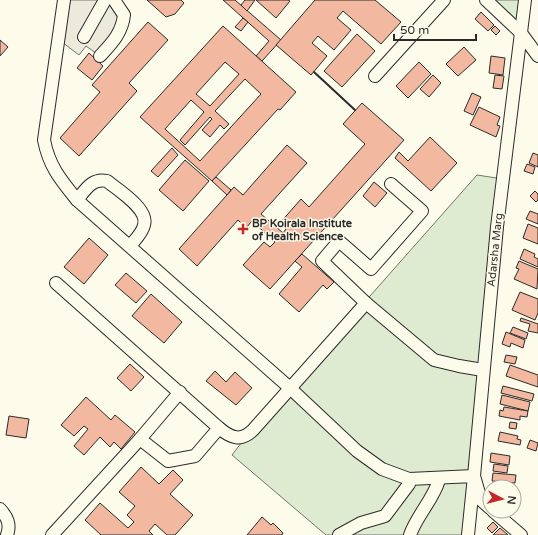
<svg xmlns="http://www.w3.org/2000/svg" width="538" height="535" viewBox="0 0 538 535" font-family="'Varela Round',sans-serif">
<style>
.green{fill:#deebd1;stroke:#74746e}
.parking{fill:#eceadb;stroke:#74746e}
.building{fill:#f2b8a0;stroke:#2b2b2b;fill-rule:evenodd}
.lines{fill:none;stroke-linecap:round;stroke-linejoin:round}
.minor-casing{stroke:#2b2b2b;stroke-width:14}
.minor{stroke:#fdfbea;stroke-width:12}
.wall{stroke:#2b2b2b;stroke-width:2}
.poi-dot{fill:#c62828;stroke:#fdfbea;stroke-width:1.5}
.labels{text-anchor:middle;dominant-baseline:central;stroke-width:3;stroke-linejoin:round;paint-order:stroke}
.poi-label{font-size:11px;font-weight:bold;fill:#2b2b2b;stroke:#fdfbea;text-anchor:start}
.street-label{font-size:11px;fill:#2b2b2b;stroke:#fdfbea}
</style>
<rect width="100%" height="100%" fill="#fdfbea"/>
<g class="green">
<path d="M486,0H525L521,33Z"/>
<path d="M477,175L503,179L468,535H326L232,455L248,434Z"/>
</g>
<path class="parking" d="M64,0H114L124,15L100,56L86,46L79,55L58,39Z"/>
<g class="building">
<path d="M147,0H181L184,3L175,14L166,17Z"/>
<path d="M223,0H235L281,40L262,61L256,56L269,41Z"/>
<path d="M245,0H255L247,11L241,5Z"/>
<path d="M256,0H288L290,1L276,18Z"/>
<path d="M315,0H375L401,22L381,44L343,11L337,18L351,30L334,50L318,36L312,43L327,56L311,75L276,45Z"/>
<path d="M481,12L494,25L488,31L475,19Z"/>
<path d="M243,18L248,22L241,31L235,27Z"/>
<path d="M148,22L168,40L129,83L137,91L79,156L60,138L100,92L92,85Z"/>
<path d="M223,26L296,92L280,110L278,109L212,181L140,117ZM225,62L239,74L210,106L196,94ZM245,79L261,94L200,161L165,129L191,100L204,112L180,140L185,145L210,117L212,119L202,130L210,137L220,125L224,129L229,124L215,111Z"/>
<path d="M495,26L500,31L496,35L491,30Z"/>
<path d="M357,34L375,51L342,87L324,71Z"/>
<path d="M0,40L8,47L0,56Z"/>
<path d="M464,47L476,60L458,76L446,64Z"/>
<path d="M89,53L103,66L92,80L77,68Z"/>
<path d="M491,56L505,58L503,75L489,73Z"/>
<path d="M419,62L431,74L408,98L396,86Z"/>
<path d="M433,75L441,83L429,97L420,89Z"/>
<path d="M495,75L504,76L502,89L493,88Z"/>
<path d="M472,93L481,97L473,115L464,111Z"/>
<path d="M362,103L404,140L270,289L243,265L264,242L270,247L275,242L252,221L246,228L238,220L197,266L179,249L234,187L243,195L287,145L307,163L261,214L283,233L286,229L280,223L301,199L309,207L365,144L343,124Z"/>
<path d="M479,107L500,117L497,125L500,126L496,137L470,125Z"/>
<path d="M430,137L457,163L431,191L395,158L399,152L408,161Z"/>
<path d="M172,148L178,155L158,177L151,171Z"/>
<path d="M533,153L538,155V167L529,163Z"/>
<path d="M185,160L209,181L183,211L159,190Z"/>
<path d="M527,164L535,167L533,174L524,171Z"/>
<path d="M216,177L231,190L227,195L212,181Z"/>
<path d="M374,182L387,193L375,207L363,196Z"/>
<path d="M535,191L538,194V200L536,202L530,196Z"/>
<path d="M530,211L538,214V224L526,219Z"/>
<path d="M528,224L538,228V244L523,238Z"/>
<path d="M89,238L108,255L84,284L64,267Z"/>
<path d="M524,249L535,254L534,257L538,259V267L520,259Z"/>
<path d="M302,254L334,282L327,289L323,285L299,312L279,294L302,267L295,261Z"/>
<path d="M519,261L538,269L537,289L514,279L519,269L516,268Z"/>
<path d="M126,273L147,291L136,303L115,285Z"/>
<path d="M520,292L538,299V313L535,320L512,310Z"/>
<path d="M151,294L182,322L164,343L132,316Z"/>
<path d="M521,318L538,324V333L528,331L530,324L520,321Z"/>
<path d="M513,327L528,333L526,339L510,333Z"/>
<path d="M506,332L525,340L523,348L511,343L510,347L502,344Z"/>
<path d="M506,355L517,357L515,364L504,362Z"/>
<path d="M130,364L144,377L131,391L117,378Z"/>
<path d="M510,365L538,375V387L506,376Z"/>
<path d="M215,371L226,382L235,372L252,388L236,405L206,381Z"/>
<path d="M503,386L534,394L532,401L501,393Z"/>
<path d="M502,395L530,402L528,411L500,404Z"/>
<path d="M86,397L111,420L115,415L135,432L121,449L114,442L110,447L100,437L84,455L74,446L88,429L84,426L74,436L61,425Z"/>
<path d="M504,407L528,411L527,417L520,416V420L499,416L500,410L503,411Z"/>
<path d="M9,416L29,419L26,438L6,435Z"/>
<path d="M510,422L517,423L516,429L509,428Z"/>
<path d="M500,432L518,436L517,439L521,440L520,445L498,441Z"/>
<path d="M530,440L538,443L536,451L527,448Z"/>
<path d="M491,453L510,456L509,465L490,462Z"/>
<path d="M494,464L508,466L507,473L493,471Z"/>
<path d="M141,467L159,484L173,470L183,480L170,494L193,515L175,535H167L155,524L149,531L153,535H101L85,520L100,503L128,528L134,522L127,515L135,506L119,492Z"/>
<path d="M493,473L516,475L515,483L492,481Z"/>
<path d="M262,517L271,525L273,523L283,533L282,535H247Z"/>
<path d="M493,522L498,527L492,533L487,528Z"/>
<path d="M500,528L508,535H493Z"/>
</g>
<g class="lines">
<defs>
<g id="minor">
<path d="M64,0L44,140C49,166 60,179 77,200L290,388L357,451L382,469L409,479L474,476L468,535"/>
<path d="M486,0L521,33L538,56"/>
<path d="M84,37L105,0"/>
<path d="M100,56C112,43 122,33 124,15L114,0"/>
<path d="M375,76L444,0"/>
<path d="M391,184L422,211L371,269L339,241L322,261L366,303L434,360L459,366L483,370"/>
<path d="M77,200C86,189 92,178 107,181C118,190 149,209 144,225C143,232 135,240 130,246"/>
<path d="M56,283L219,428C231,438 241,442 253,430L366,303"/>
<path d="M140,439L168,461L195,456L219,428"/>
<path d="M490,508L481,500L474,476L497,227L525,0"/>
<path d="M0,509C7,517 11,524 7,535"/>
<path d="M493,511L521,535"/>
<path d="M52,535L140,439L180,392"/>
<path d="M339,535L361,523L385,516L409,484V479"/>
<path d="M410,535C417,515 433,500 439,480L436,479"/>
</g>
</defs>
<use href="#minor" class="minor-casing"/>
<use href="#minor" class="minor"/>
<path class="wall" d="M314,72L355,110"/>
</g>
<path class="poi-dot" d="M241 223h4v4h4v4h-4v4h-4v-4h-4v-4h4z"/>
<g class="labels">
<g class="poi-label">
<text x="252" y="223">BP Koirala Institute<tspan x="252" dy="13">of Health Science</tspan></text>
</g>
<g class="street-label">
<text transform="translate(495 250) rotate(-84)">Adarsha Marg</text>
</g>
</g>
<g transform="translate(502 499) rotate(97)"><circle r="19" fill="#fdfbea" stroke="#a9a89e"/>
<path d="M0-3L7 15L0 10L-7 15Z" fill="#c62828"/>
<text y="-6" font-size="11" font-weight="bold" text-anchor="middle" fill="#2b2b2b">N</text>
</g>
<path d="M394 34v6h82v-6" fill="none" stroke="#2b2b2b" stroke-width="2"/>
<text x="400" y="34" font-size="12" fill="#2b2b2b" stroke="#fdfbea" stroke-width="3" paint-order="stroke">50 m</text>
</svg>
